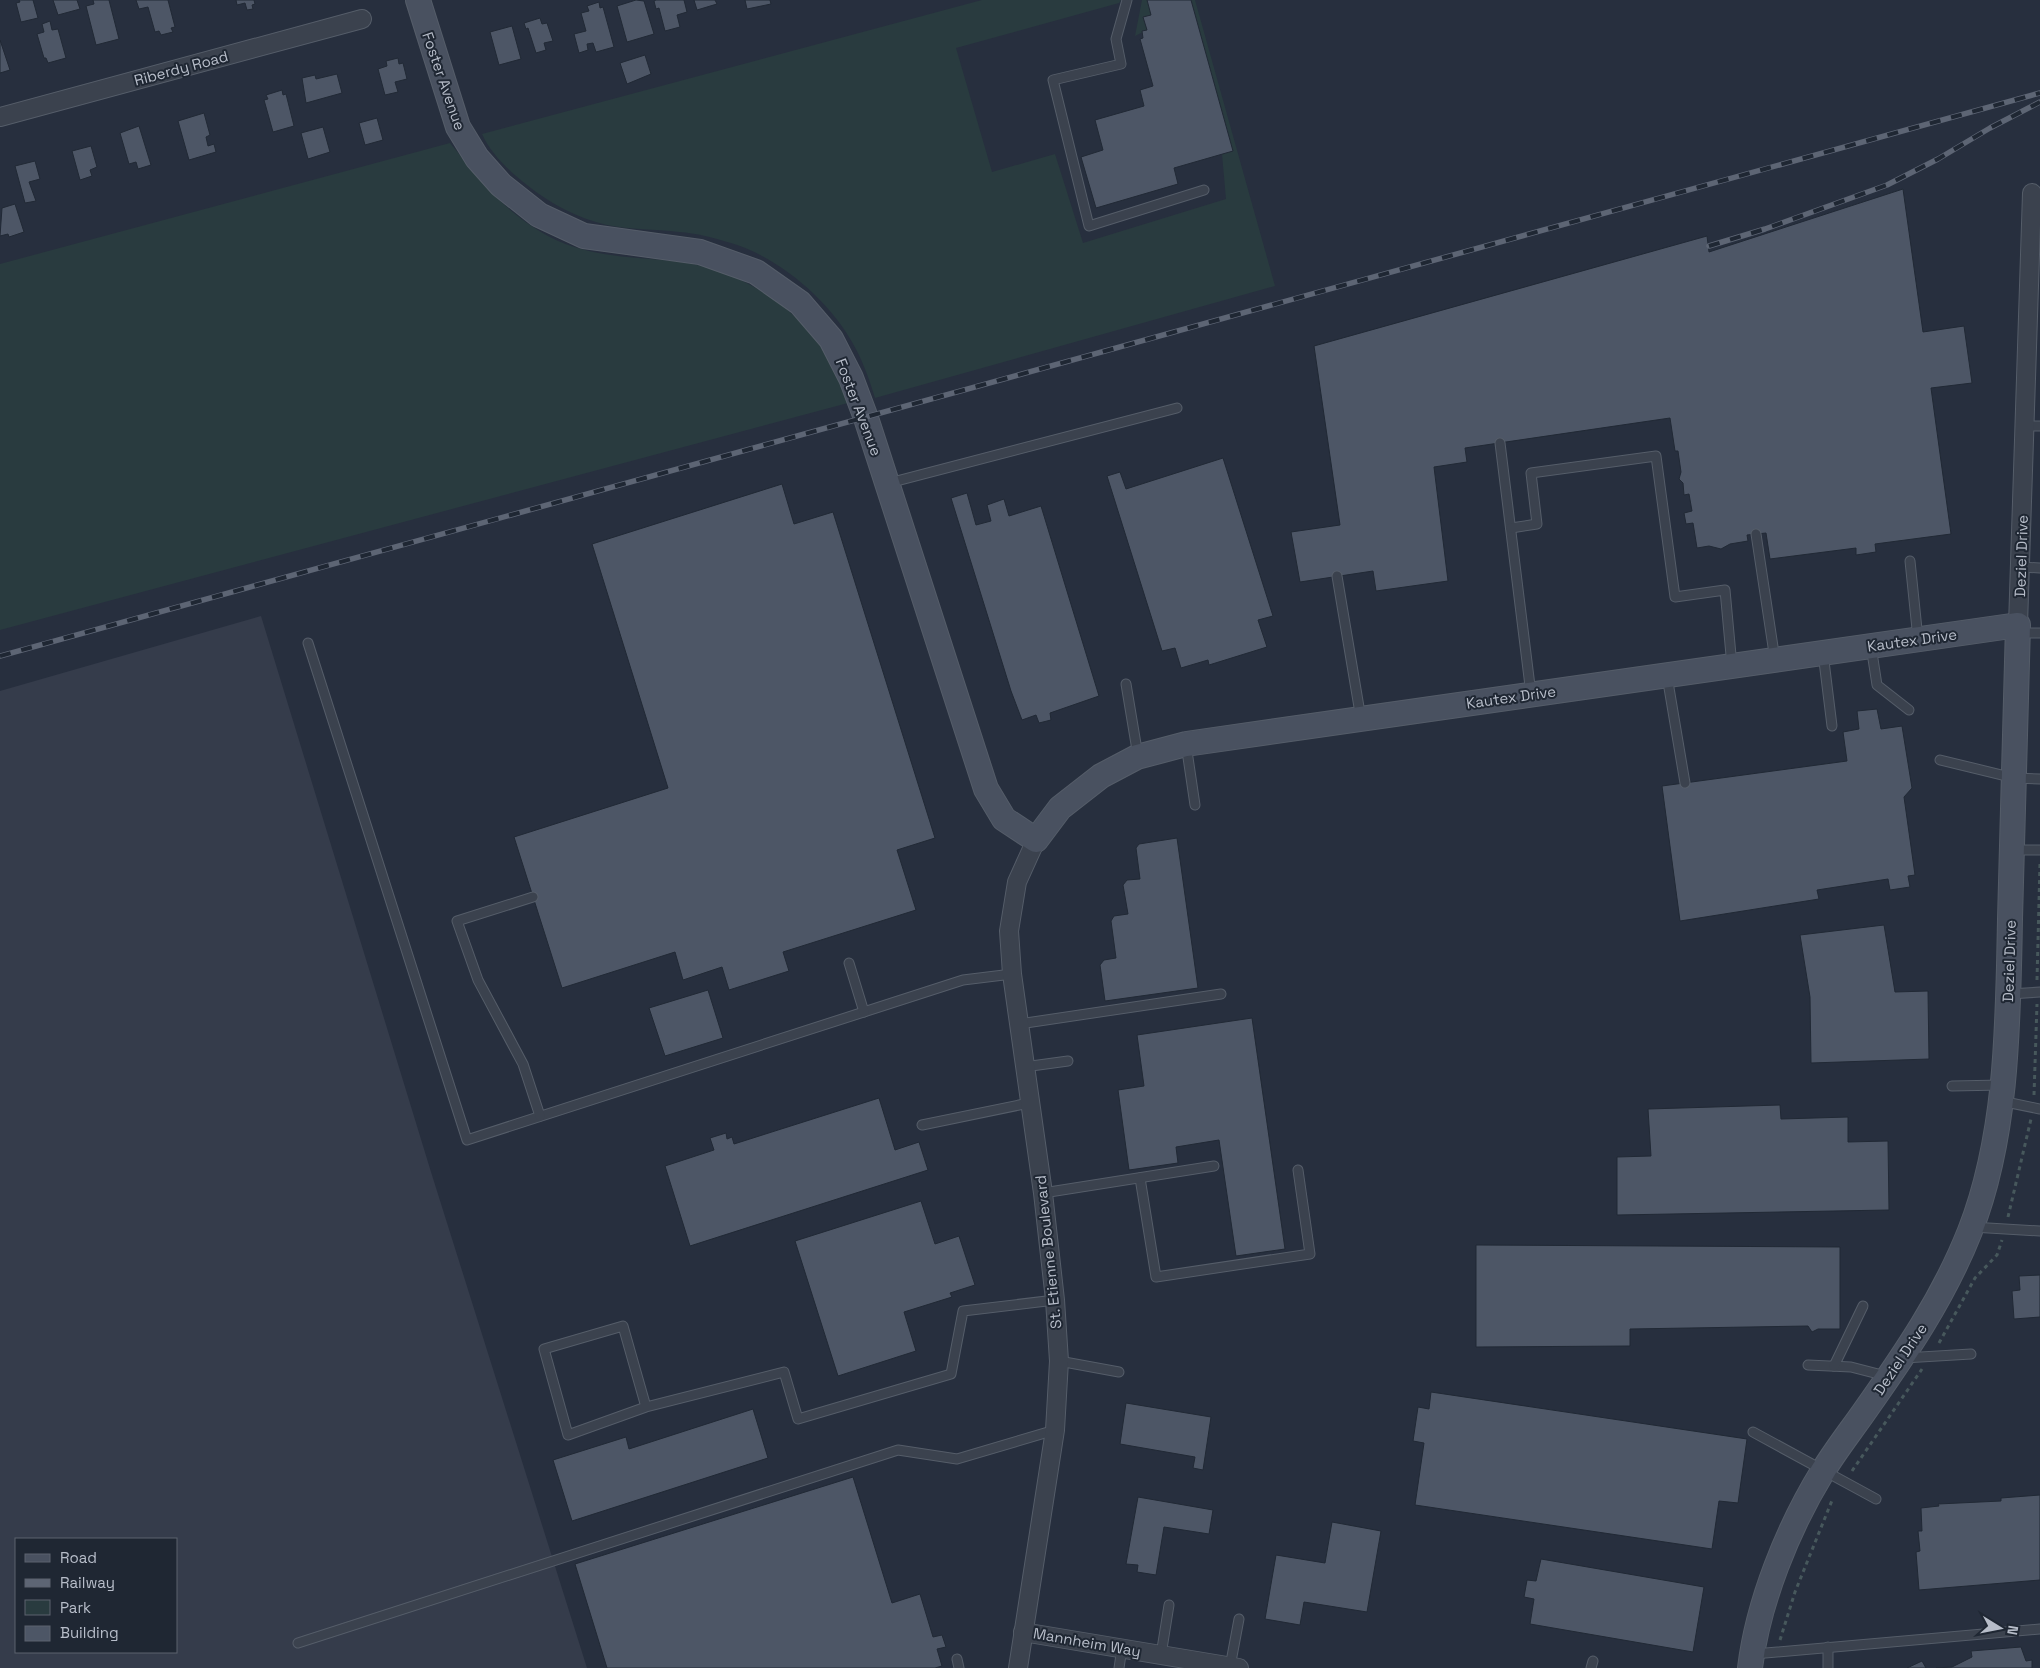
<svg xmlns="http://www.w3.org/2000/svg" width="2040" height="1668" viewBox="0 0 2040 1668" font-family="'Space Grotesk',sans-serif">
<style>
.airport{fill:#353c4b;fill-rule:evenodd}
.green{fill:#293b3f}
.building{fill:#4d5666;stroke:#212935}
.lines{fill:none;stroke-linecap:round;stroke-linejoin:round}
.lane-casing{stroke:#555d69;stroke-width:11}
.street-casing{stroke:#555d69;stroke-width:20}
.secondary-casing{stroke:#555d69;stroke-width:26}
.path{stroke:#47585c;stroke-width:3;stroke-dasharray:4 4;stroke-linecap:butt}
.lane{stroke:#3b424e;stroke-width:9}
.street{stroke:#3b424e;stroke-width:18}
.secondary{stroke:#495160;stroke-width:24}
.rail-casing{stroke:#5d6574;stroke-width:5.5}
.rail{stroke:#1f2733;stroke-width:4;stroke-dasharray:11;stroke-linecap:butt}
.labels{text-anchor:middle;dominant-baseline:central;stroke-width:4;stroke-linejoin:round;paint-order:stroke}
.street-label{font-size:15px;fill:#b7bdc9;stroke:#1f2733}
</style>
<rect width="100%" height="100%" fill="#272f3e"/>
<path class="airport" d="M261,616L431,1172L587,1668H0V691ZM16,1539H176V1652H16Z"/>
<g class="green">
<path d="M982,0H1121L1119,3L956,48L992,172L1055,154L1083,243L1226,199L1222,154L1232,151L1191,0H1195L1275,286L875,398C869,378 862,359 852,342C828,299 778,257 731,243C714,238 696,233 679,232C655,229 631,230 607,225C577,218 551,204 527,185C510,172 491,154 482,134Z"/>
<path d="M1142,0H1148L1151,15L1143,17L1147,30L1135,36Z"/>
<path d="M450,143C482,182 503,211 548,236C587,257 631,257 674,261C739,268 803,308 834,368C840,379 844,392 848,403L0,630V264Z"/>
</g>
<g class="building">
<path d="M19,0H33L38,18L21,22L16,3L20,2Z"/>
<path d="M53,0H77L80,9L58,15Z"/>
<path d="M93,0H109L119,39L96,45L86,6L94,4Z"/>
<path d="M136,0H168L175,27L171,28L173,32L161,35L159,31L155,32L148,7L139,9Z"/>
<path d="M236,0H254L255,4L252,5L253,9L247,10L245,3L237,5Z"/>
<path d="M636,0L644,1L654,34L627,42L617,6Z"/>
<path d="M656,0H684L687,12L677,15L680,27L665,31L659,8L656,9L654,1Z"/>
<path d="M694,0H715L717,4L697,10Z"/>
<path d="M745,0H770L771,4L747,9Z"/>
<path d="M1147,0H1191L1233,151L1174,168L1178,184L1096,208L1081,157L1103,150L1095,120L1144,106L1140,90L1153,86L1140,39L1143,38L1142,31L1147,30L1143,17L1151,15Z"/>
<path d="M599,2L600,8L603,7L614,47L596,52L593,43L587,44L588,50L579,53L574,34L586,31L581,13L589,11L587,6Z"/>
<path d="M540,18L542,24L547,23L553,41L544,43L546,50L536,53L528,28L526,29L524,23Z"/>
<path d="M50,21L52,30L58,29L66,58L48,63L46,58H44L37,34L44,32L42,24Z"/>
<path d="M512,26L521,59L499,65L490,32Z"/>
<path d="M0,40L10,70L0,73Z"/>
<path d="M645,55L651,74L627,84L620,63Z"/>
<path d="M398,58L399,64L403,63L407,79L395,82L398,92L385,95L378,69L387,66L386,61Z"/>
<path d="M337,74L342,93L306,103L302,78L315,75L316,79Z"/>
<path d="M282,90L283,95L286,94L294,126L273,132L264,100L268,99L266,95Z"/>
<path d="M204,113L210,135L206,137L208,146L214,144L216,152L189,160L178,121Z"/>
<path d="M377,118L383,140L365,145L359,123Z"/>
<path d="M139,126L151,165L138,169L136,162L129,164L120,133Z"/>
<path d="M323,127L330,152L308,159L301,133Z"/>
<path d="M91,146L97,167L90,170L92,176L80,180L72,151Z"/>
<path d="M35,161L40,179L29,182L36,201L25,203L15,166Z"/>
<path d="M1903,189L1923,332L1964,326L1972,383L1931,388L1951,534L1875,544L1876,552L1856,555V548L1770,559L1766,533L1747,535L1748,541L1730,544L1721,549L1709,546L1697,548L1693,523L1686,524L1684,513L1692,511L1689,494L1684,495L1683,483L1679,479L1681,472L1678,451H1675L1670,418L1465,448L1467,462L1434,467L1448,581L1376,591L1373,571L1300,582L1291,532L1340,525L1314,346L1707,236L1709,252Z"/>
<path d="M15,204L24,232L9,237L8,234L0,236L2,208Z"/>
<path d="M1223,458L1273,616L1258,620L1267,647L1209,665L1208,660L1181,668L1175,648L1162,651L1107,476L1120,472L1126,489Z"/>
<path d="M782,484L794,524L833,512L935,838L897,850L916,910L783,952L789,971L729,990L722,967L683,980L675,952L562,988L514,837L668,788L592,544Z"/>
<path d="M967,493L976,525L991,521L987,505L1004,499L1009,516L1041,506L1099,696L1050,713L1051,720L1039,723L1036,715L1022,720L1011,691L951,498Z"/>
<path d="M1877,709L1881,729L1902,726L1912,788L1904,797L1915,875L1908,876L1910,887L1890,890L1888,879L1817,890L1819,899L1680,921L1662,786L1847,761L1843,732L1859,729L1857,711Z"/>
<path d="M1177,838L1198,988L1105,1001L1100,965L1104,960L1116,958L1111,921L1114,916L1128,914L1123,885L1127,880L1140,879L1136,848L1139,844Z"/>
<path d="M1884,925L1895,992L1928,991L1929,1059L1811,1063L1810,997L1800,935Z"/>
<path d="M708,990L723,1038L665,1056L649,1008Z"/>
<path d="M1252,1018L1285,1249L1236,1256L1219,1140L1176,1147L1178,1163L1129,1170L1118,1090L1144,1086L1137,1035Z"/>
<path d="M879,1098L895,1150L919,1142L928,1170L690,1246L665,1166L714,1150L710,1138L726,1133L727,1139L732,1137L734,1144Z"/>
<path d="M1780,1105L1781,1119L1848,1117V1142L1888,1141L1889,1210L1617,1215V1157L1651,1156L1648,1109Z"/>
<path d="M921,1201L935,1244L959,1236L975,1285L950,1293L952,1297L904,1312L916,1351L838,1376L795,1241Z"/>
<path d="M1476,1245L1840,1247V1329H1818L1812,1332L1808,1326L1630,1329V1346L1476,1347Z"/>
<path d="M2040,1275V1317L2014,1319L2012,1291L2020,1290L2019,1276Z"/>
<path d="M1431,1392L1747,1439L1738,1503L1719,1501L1712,1549L1415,1505L1424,1443L1413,1441L1418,1407L1429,1409Z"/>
<path d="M1126,1403L1211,1417L1203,1470L1193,1468L1195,1457L1120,1444Z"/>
<path d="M753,1409L768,1458L572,1521L553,1460L626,1437L629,1449Z"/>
<path d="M853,1477L892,1603L920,1594L933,1637L942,1635L946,1647L937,1649L942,1666L935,1668H607L575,1564Z"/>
<path d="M2040,1495V1580L1919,1590L1916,1552L1920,1551L1918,1531H1922L1921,1508L1939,1506L1938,1504L2001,1501V1498Z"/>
<path d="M1138,1497L1213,1510L1209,1534L1164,1527L1156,1575L1137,1572L1138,1565L1126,1564Z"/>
<path d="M1332,1522L1381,1531L1367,1612L1304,1602L1300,1625L1265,1619L1276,1555L1325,1563Z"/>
<path d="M1541,1559L1704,1587L1693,1652L1530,1624L1534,1599L1524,1597L1527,1580L1536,1581Z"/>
<path d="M2021,1647L2026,1661L2032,1660V1668H1936L1952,1667L1972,1657L1971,1651Z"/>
<path d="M1922,1661L1926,1668H1907Z"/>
</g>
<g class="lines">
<defs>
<g id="lane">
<path d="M1127,0L1116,39L1121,64L1053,80L1089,226L1204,190"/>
<path d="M2025,426H2040"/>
<path d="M1500,443L1531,694"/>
<path d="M889,483L1177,408"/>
<path d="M1511,528L1537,524L1531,473L1656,456L1675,597L1725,590L1732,666"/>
<path d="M1756,534L1775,660"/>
<path d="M1910,561L1918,639"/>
<path d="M2020,567L2040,568"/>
<path d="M1337,576L1361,719"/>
<path d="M2018,633H2040"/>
<path d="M308,643L467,1140L963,980L1012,974"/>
<path d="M1871,646L1877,685L1909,710"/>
<path d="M1823,653L1832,726"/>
<path d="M1667,676L1685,783"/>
<path d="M1126,684L1138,756"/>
<path d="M1186,744L1195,805"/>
<path d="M1940,760L2014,778L2040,779"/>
<path d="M2013,850H2040"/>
<path d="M533,897L457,921L478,980L523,1064L540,1116"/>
<path d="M849,963L864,1012"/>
<path d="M2009,994L2040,992"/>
<path d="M1019,1024L1221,994"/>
<path d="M1024,1067L1068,1061"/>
<path d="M1952,1086L2002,1085"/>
<path d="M2001,1101L2040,1109"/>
<path d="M922,1125L1029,1103"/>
<path d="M1140,1178L1156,1277L1310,1254L1298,1170"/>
<path d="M1043,1193L1214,1166"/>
<path d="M1972,1227L2040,1231"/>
<path d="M1904,1358L1971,1354"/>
<path d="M1059,1361L1119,1372"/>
<path d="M1808,1365L1851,1367L1886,1376"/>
<path d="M1834,1366L1863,1306"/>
<path d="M646,1407L623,1326L544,1349L568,1435L646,1407L784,1372L798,1419L951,1374L963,1311L1055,1300"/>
<path d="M1753,1432L1876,1499"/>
<path d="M298,1643L898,1450L957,1459L1055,1430"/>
<path d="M1754,1654L2040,1629"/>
<path d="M1161,1655L1169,1605"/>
<path d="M957,1659L959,1668"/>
<path d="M1230,1667L1239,1619"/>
<path d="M1119,1668L1122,1648"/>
<path d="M1591,1668L1593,1661"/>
<path d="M1828,1668V1647"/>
</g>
<g id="street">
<path d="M0,117L362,19"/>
<path d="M2018,625L2032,193"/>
<path d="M1023,1632L1239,1668"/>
<path d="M1018,1668L1055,1430L1059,1361L1055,1300L1043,1193L1012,974L1009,931L1017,882L1036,840"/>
</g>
<path id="secondary" d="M418,0L458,127L477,158L501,185L539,215L584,236L700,252L756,272L800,303L831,339L851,378L866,418L986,789L1004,819L1036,840L1060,808L1101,776L1137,757L1186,744L2018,625C2015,723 2013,821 2010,919C2008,1021 2008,1134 1970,1231C1944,1297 1905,1354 1864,1412C1850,1432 1835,1451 1823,1471C1788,1528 1758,1602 1750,1668"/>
</defs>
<use href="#lane" class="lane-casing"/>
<use href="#street" class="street-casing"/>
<use href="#secondary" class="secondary-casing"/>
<g class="path">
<path d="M2037,980L2040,863"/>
<path d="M2034,1095L2037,1004"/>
<path d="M2008,1217L2031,1119"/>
<path d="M1939,1343L1975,1278L1997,1255L2002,1240"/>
<path d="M1852,1471L1922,1369"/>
<path d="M1780,1640L1795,1592L1833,1498"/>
</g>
<use href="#lane" class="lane"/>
<use href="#street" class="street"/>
<use href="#secondary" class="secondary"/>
<defs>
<g id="rail">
<path d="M1709,246L1765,229L1887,185L1938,159L1990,128L2040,102"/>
<path d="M0,656L2040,93"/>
</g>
</defs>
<use href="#rail" class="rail-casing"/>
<use href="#rail" class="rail"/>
</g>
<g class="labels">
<g class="street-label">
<text transform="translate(181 68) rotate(-15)">Riberdy Road</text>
<text transform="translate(444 81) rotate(71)">Foster Avenue</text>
<text transform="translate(859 407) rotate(69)">Foster Avenue</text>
<text transform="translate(2021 556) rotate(-88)">Deziel Drive</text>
<text transform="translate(1912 640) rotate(-8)">Kautex Drive</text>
<text transform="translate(1511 697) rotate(-8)">Kautex Drive</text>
<text transform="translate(2009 961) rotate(-88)">Deziel Drive</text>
<text transform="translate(1048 1252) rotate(-96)">St. Etienne Boulevard</text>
<text transform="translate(1900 1359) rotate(-56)">Deziel Drive</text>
<text transform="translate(1087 1642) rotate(10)">Mannheim Way</text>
</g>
</g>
<rect x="15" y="1538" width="162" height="115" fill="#1f2733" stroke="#5c636f"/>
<rect x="25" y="1554" width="25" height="8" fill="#495160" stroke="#5c636f"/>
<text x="60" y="1563" font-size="15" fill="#b7bdc9">Road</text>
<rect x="25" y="1579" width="25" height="8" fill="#5d6574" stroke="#5c636f"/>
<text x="60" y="1588" font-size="15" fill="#b7bdc9">Railway</text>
<rect x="25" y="1600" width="25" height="15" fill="#293b3f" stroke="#5c636f"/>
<text x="60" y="1613" font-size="15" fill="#b7bdc9">Park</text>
<rect x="25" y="1626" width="25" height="15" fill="#4d5666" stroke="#5c636f"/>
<text x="60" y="1638" font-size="15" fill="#b7bdc9">Building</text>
<g transform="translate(2000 1628) rotate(100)" stroke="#1f2733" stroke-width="4" paint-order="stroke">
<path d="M0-4L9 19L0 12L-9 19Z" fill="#b7bdc9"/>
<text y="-8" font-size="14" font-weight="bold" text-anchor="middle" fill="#b7bdc9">N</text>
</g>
</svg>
